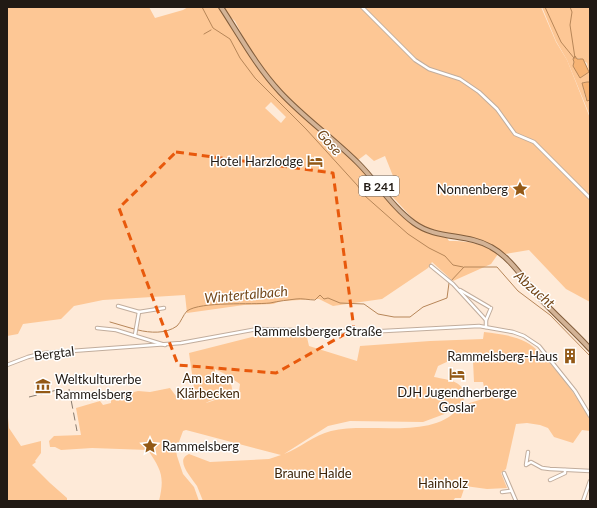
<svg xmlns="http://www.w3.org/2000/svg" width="597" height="508" viewBox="0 0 597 508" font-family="Lato,sans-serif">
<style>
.green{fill:#fdc795;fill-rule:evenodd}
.water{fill:#f7b475;stroke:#b78658}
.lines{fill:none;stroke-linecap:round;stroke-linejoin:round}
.stream{stroke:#b78658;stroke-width:1}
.minor-casing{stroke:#c1ad9d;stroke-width:4.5}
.primary-casing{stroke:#825d3b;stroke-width:6}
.minor{stroke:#fff;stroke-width:2.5}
.primary{stroke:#d3b396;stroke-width:4}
.rail{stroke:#887b6f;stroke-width:1;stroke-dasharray:8 4;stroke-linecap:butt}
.marked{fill:none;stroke:#e8590c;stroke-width:3;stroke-dasharray:8 5;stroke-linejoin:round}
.labels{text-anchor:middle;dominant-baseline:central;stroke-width:3;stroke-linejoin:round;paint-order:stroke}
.shield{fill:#fff;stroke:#645f5a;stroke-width:1}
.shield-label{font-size:12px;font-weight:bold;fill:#211a14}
.poi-label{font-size:13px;fill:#211a14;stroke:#fff;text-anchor:end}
.street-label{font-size:13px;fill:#211a14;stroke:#fff}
.park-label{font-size:13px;fill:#3e2408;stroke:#fff}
.water-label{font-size:14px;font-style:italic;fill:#74481a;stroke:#fff}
</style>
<rect width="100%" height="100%" fill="#feead8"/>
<g class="green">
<path d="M7,7H149L155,18L183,10L188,7H219L263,75L350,158L372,180L384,197L413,225L427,233L447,238L449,241C468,241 482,243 498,254L491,264L453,281L432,262L428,268L382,299L333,306L319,299L281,301L273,304L244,305L187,313L185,295L103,300L74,306L61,319L23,324L18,334L7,336ZM271,102L286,117L281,123L265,108Z"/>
<path d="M223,7H541L556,42L567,60L590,118V302L566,289L529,250L505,254L482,240L429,229L415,221L389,193L397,186L385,156L374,161L366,154L358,160L305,114L274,83L249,49L235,21L229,16Z"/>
<path d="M542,7H590V82H583V88L586,100H590V116L567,60L556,41ZM575,56L577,59L579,58L587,63L589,72L580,77L573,65L574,62L573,59Z"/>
<path d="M484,332C498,334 513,335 526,342C545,352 580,399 589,418C591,422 590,427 590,431L582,430L573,443L554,437L548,428L540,425L527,423L516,424L506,469L501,473L507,488L487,489L465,486L461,498H455L453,501H203C201,496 199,491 197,486C192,478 174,460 189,454L210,462L269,459L281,455L186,430L183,431L176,450L177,456L183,474L194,487L199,501H159C165,476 161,470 148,450L92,448L61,450L55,447H50L49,441L54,436L81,435L76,408L100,401L103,405L111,403V398L138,391L150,392L170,388L179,400L194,388L189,353L260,335L306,333L309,346L357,361L360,346L430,341L483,339ZM451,360L473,361L474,382H483L486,398L463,405C468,381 453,381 434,377L438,366ZM215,369L225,374L240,384L239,392L206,403C214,398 227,398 232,389C232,380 223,375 215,373ZM458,409C431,440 368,422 331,431C314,435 300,448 284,454L328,426L350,421L423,422Z"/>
<path d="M7,407L9,428L21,446L41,441V453L35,461L36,462L32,465L50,483L67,498V501H7Z"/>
</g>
<g class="water">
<path d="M575,56L577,59H583L589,72L580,78L573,66L574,62L573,59Z"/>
<path d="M587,82H590V100L587,101L582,83Z"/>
</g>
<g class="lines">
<g class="stream">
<path d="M202,7L213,28L230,39L240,58L255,78L306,129L357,185L365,196L408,234L429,248L445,256L453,265L463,267"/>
<path d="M545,7L561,42L574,58"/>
<path d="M570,7L572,12L570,25L575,58"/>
<path d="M204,34L211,30"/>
<path d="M110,322L134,329"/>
<path d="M138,330C150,333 166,334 177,326C181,322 183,315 187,311C201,301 252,305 270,303C279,301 288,300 296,299C301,298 309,300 315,300L320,295L324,299L328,298L340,303L364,304L378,314L394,317H410L423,307L447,298L449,283L464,267H497L518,291L550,315L590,356"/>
</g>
<defs>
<g id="minor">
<path d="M362,7L415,60L429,69L460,79L479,92L497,109L515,134L534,142L590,198"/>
<path d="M431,266L453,284L486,320V327"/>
<path d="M460,290L489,307"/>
<path d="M118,306L139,312"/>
<path d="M486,320L491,308"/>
<path d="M97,328L116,330L165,345"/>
<path d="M135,335L139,312L164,308"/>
<path d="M7,365L28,357L44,353L181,343L257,329L365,332L479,326L513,332L524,336L539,346L575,391L590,416"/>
<path d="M528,452L526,465L531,462L542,468L550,469L590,471"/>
<path d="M504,473L516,501"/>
<path d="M550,480L565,473V470"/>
<path d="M502,492L510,491"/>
<path d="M583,501L590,481"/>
</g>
<path id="primary" d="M221,7C240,36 256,66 280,92C304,118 333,138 358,163C377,182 392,207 414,223C437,240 467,233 491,247C511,258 524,280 539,297C555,315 574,331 590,349"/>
</defs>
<use href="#minor" class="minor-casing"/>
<use href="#primary" class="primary-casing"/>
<use href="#minor" class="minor"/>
<use href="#primary" class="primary"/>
<g class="rail">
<path d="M69,389L77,431"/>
<path d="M29,397L61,389"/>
</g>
</g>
<path class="marked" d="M176,152L333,173L354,329L276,373L178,365L119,208Z"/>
<defs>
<symbol id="hotel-bare" viewBox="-9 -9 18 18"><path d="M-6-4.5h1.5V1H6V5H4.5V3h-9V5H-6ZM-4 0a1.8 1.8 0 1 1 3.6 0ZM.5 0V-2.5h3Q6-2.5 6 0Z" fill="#935916" stroke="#fff" stroke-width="2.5" paint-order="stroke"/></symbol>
<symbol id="sight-bare" viewBox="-9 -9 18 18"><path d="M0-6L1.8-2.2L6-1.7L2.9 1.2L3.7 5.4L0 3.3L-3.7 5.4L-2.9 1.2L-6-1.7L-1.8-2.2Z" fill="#935916" stroke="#fff" stroke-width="2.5" paint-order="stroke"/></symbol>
<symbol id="building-bare" viewBox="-9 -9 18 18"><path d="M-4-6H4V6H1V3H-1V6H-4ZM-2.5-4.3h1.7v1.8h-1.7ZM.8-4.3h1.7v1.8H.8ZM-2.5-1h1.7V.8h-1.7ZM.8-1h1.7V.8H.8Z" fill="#935916" stroke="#fff" stroke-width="2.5" paint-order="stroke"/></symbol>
<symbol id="museum-bare" viewBox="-9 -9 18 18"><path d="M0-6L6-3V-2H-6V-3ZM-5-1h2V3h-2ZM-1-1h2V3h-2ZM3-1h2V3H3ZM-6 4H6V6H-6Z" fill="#935916" stroke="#fff" stroke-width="2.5" paint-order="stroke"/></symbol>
</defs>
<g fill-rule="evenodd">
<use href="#hotel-bare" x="304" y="150" width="22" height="22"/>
<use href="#sight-bare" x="509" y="178" width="22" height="22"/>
<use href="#building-bare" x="559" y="345" width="22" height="22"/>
<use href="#hotel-bare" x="446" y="363" width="22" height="22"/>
<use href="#museum-bare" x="32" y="375" width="22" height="22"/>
<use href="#sight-bare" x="139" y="435" width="22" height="22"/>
</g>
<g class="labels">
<rect class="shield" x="359" y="176" width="40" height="20" rx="3"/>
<g class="shield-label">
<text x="379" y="186">B 241</text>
</g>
<g class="poi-label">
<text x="303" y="161">Hotel Harzlodge</text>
<text x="508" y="189">Nonnenberg</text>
<text x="558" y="356">Rammelsberg-Haus</text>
<text x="55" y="379" text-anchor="start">Weltkulturerbe<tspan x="55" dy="15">Rammelsberg</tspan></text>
<text x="457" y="392" text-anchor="middle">DJH Jugendherberge<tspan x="457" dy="15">Goslar</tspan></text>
<text x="162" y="446" text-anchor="start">Rammelsberg</text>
</g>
<g class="street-label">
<text x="318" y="331">Rammelsberger Straße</text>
<text transform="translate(54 353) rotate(-7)">Bergtal</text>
</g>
<g class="park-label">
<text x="208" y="378">Am alten<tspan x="208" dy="15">Klärbecken</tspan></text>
<text x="313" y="473">Braune Halde</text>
<text x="443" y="483">Hainholz</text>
</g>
<g class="water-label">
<text transform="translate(330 142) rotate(49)">Gose</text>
<text transform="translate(535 289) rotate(41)">Abzucht</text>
<text transform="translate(246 294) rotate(-5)">Wintertalbach</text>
</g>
</g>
<rect width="597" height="508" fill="none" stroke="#211a14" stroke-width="16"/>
</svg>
